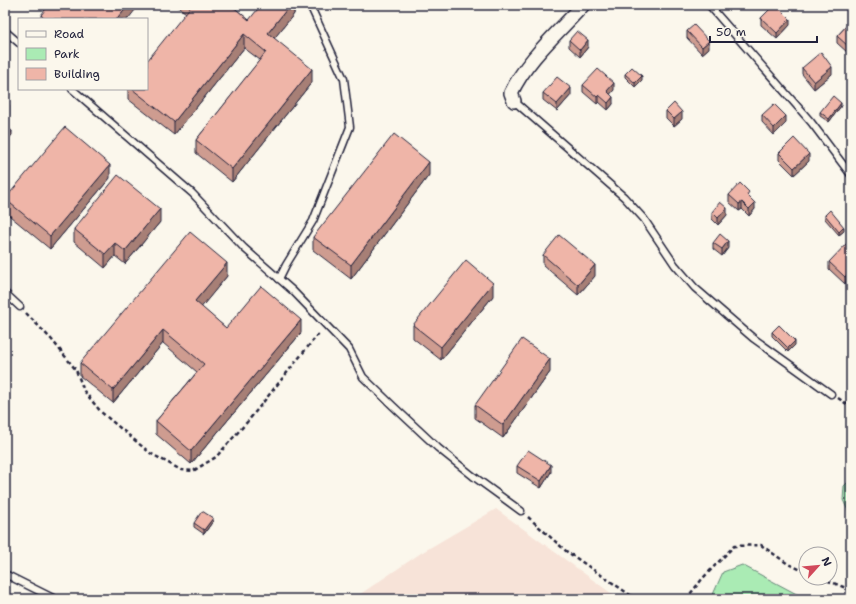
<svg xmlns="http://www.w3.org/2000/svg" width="856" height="604" viewBox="0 0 856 604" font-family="'Shantell Sans',sans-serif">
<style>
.built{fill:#f7e3d8}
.green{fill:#aaebb4;stroke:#668678}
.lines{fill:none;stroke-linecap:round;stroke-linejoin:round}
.service-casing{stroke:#22223b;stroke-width:9}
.minor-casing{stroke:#22223b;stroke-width:16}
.path{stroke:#22223b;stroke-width:2.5;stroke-dasharray:4 3;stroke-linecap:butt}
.service{stroke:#fbf7ec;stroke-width:6}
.minor{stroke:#fbf7ec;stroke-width:13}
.wall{fill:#ce9c90;stroke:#22223b}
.shaded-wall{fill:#a77f76;stroke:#22223b}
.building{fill:#efb5a8;stroke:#22223b}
</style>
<rect width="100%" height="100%" fill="#fbf7ec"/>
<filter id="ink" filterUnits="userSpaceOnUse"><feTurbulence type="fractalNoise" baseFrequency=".025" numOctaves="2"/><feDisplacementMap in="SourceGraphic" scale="8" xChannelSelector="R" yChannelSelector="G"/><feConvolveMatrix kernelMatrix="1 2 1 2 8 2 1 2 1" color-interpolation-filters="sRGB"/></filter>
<g filter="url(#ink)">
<path class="built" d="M496,509L619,599H353L421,553Z"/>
<g class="green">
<path d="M851,479V517L843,500L844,486Z"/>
<path d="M742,565L806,599H711L723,572Z"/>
</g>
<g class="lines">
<defs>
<g id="service">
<path d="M709,5L811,122L851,175"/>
<path d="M5,31L19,43"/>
<path d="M72,89L192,193L244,248L293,291L349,349L363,377L393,406L438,448L473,476L521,511"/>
<path d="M514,101L624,197L644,219L675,265L695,288L753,338L831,394"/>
<path d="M279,279L286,265L313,221L350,127L344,79L310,5"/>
<path d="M5,293L20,307"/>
<path d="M5,574L55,599"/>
</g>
<path id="minor" d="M514,101L511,93C527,59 558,33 583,5"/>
</defs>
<use href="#service" class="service-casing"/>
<use href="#minor" class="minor-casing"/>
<g class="path">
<path d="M26,313L52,340L76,370L84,391L101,412L150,453L181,470L193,471L216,457L248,421L319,333"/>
<path d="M838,398L851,407"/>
<path d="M528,517L566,551L636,599"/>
<path d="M821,578L851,590"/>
<path d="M686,599L703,578L734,546L761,545L788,564L806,572"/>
</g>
<use href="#service" class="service"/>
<use href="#minor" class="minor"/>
</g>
<g class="wall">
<path d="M176,5H231L249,20L294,5V14L274,38L312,82L232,182L196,153V140L260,60L244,48L174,135L128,99V89H147L186,13Z"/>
<path d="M742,5H750L746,9Z"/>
<path d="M41,15L128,19H41Z"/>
<path d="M761,18L790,25L777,39L761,25Z"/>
<path d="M851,21L848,53L837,43V36Z"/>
<path d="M687,31L709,48L702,54L687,38Z"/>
<path d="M569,40L588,47L580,57L569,47Z"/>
<path d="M802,68L832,74L814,89L802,74Z"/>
<path d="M625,74L642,80L635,87L625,77Z"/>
<path d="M583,85L614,90L610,94L613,104L608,110L599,102L597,104L583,92Z"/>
<path d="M543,93L571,95L557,111L543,100Z"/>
<path d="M841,106L829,122L820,116V112Z"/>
<path d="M666,111L682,119L674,126L666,118Z"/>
<path d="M762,115L786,123L774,135L762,122Z"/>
<path d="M779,153L809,161L794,175L779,160Z"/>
<path d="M429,175L351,279L313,250V237Z"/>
<path d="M110,178L50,249L5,212V199Z"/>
<path d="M729,195L749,197L755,209L749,216L742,209L739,211L729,202Z"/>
<path d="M712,212L727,215L718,225L712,219Z"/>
<path d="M825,215L844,231L839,235L825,219Z"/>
<path d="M160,222L125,264L115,256L105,268L74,242V229Z"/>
<path d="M713,243L728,248L722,256L713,249Z"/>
<path d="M851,243L845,284L829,269V262Z"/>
<path d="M543,255L595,276L578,295L543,265Z"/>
<path d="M227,276L201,307L226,328L301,333L191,464L156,434V421L197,372L163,343L113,403L80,376V363Z"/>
<path d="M493,296L441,360L413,338V325Z"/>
<path d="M772,332L795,345L788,352L772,336Z"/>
<path d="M550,372L503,438L475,418V405Z"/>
<path d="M517,466L551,472L541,488L517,473Z"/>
<path d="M213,521L204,534L194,527V523Z"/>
</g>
<g class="shaded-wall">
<path d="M129,5H139L128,19H117Z"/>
<path d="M290,5H294V14L268,46V33Z"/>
<path d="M746,5H750L746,9Z"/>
<path d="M790,19V25L777,39V33Z"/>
<path d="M244,34V48L174,135V122Z"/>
<path d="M588,40V47L580,57V50Z"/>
<path d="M709,41V48L702,54V47Z"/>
<path d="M851,43V50L848,53V46Z"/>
<path d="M832,67V74L814,89V82Z"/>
<path d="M312,69V82L232,182V169Z"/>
<path d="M642,76V80L635,87V83Z"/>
<path d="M614,83V90L607,98V91Z"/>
<path d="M571,88V95L557,111V104Z"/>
<path d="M599,95V102L597,104V97Z"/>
<path d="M613,97V104L608,110V103Z"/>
<path d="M841,103V106L829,122V119Z"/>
<path d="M9,105V115L5,120V110Z"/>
<path d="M682,112V119L674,126V119Z"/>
<path d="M786,116V123L774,135V128Z"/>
<path d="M12,131V135L5,143V140Z"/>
<path d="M809,154V161L794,175V168Z"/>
<path d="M429,162V175L351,279V265Z"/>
<path d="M110,165V178L50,249V236Z"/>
<path d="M742,202V209L739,211V204Z"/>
<path d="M755,203V209L749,216V209Z"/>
<path d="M727,208V215L718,225V218Z"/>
<path d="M160,209V222L125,264V251Z"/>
<path d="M844,227V231L839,235V232Z"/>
<path d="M728,241V248L722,256V249Z"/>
<path d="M115,243V256L105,268V254Z"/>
<path d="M227,263V276L195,315V301Z"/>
<path d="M595,265V276L578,295V285Z"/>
<path d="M851,270V277L845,284V277Z"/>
<path d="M493,283V296L441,360V347Z"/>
<path d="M301,320V333L191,464V451Z"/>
<path d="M163,330V343L113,403V390Z"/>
<path d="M795,341V345L788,352V348Z"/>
<path d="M550,359V372L503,438V425Z"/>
<path d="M551,465V472L541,488V481Z"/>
<path d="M213,518V521L204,534V530Z"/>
</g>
<g class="building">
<path d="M49,5H129L117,19H45L41,15Z"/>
<path d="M192,5H231L249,20L261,5H290L268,33L312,69L232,169L196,140L266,52L244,34L174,122L132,89H147V61Z"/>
<path d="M774,5H776L790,19L777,33L761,18Z"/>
<path d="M851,21V43L848,46L837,36Z"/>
<path d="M694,25L709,41L702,47L687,31Z"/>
<path d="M577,31L588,40L580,50L569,40Z"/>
<path d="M821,52L832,67L814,82L802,68Z"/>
<path d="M632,67L642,76L635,83L625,74Z"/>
<path d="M598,69L614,83L607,91L613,97L608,103L599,95L597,97L583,85Z"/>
<path d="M557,77L571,88L557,104L543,93Z"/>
<path d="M833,96L841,103L829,119L820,112Z"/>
<path d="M5,102L9,105L5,110Z"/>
<path d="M674,103L682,112L674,119L666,111Z"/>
<path d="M774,104L786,116L774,128L762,115Z"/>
<path d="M5,125L12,131L5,140Z"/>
<path d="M65,127L110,165L50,236L5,199Z"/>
<path d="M394,134L429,162L351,265L313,237Z"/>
<path d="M794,138L809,154L794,168L779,153Z"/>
<path d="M118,175L160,209L125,251L115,243L105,254L74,229Z"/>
<path d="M740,183L749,192L747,195L755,203L749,209L742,202L739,204L729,195Z"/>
<path d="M720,202L727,208L718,218L712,212Z"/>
<path d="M830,210L844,227L839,232L825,215Z"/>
<path d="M190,232L227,263L195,301L226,328L261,286L301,320L191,451L156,421L204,364L163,330L113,390L80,363Z"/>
<path d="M720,234L728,241L722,249L713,243Z"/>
<path d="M559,235L595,265L578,285L543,255Z"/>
<path d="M849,241L851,243V270L845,277L829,262Z"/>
<path d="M466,260L493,283L441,347L413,325Z"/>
<path d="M779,325L795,341L788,348L772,332Z"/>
<path d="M522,339L550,359L503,425L475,405Z"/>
<path d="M528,450L551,465L541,481L517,466Z"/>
<path d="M202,511L213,518L204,530L194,523Z"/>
</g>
</g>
<rect width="856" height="604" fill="none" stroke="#fbf7ec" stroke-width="20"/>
<rect x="10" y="10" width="836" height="584" fill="none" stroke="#22223b" stroke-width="1.5" filter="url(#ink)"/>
<rect x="18" y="18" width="130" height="72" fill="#fbf7ec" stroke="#a4a2a5"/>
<rect x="26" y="31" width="20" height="6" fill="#fbf7ec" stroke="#a4a2a5"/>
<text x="54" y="38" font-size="12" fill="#22223b">Road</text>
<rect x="26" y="48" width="20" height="12" fill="#aaebb4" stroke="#a4a2a5"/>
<text x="54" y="58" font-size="12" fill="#22223b">Park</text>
<rect x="26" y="68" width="20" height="12" fill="#efb5a8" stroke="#a4a2a5"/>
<text x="54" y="78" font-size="12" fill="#22223b">Building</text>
<g transform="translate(818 566) rotate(63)"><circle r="19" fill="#fbf7ec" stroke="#a4a2a5"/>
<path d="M0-3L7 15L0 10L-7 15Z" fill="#d1495b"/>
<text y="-6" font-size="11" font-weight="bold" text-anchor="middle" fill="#22223b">N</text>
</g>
<path d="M710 36v6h107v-6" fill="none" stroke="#22223b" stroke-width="2"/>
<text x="716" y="36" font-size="12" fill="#22223b" stroke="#fbf7ec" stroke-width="3" paint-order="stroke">50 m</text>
</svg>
